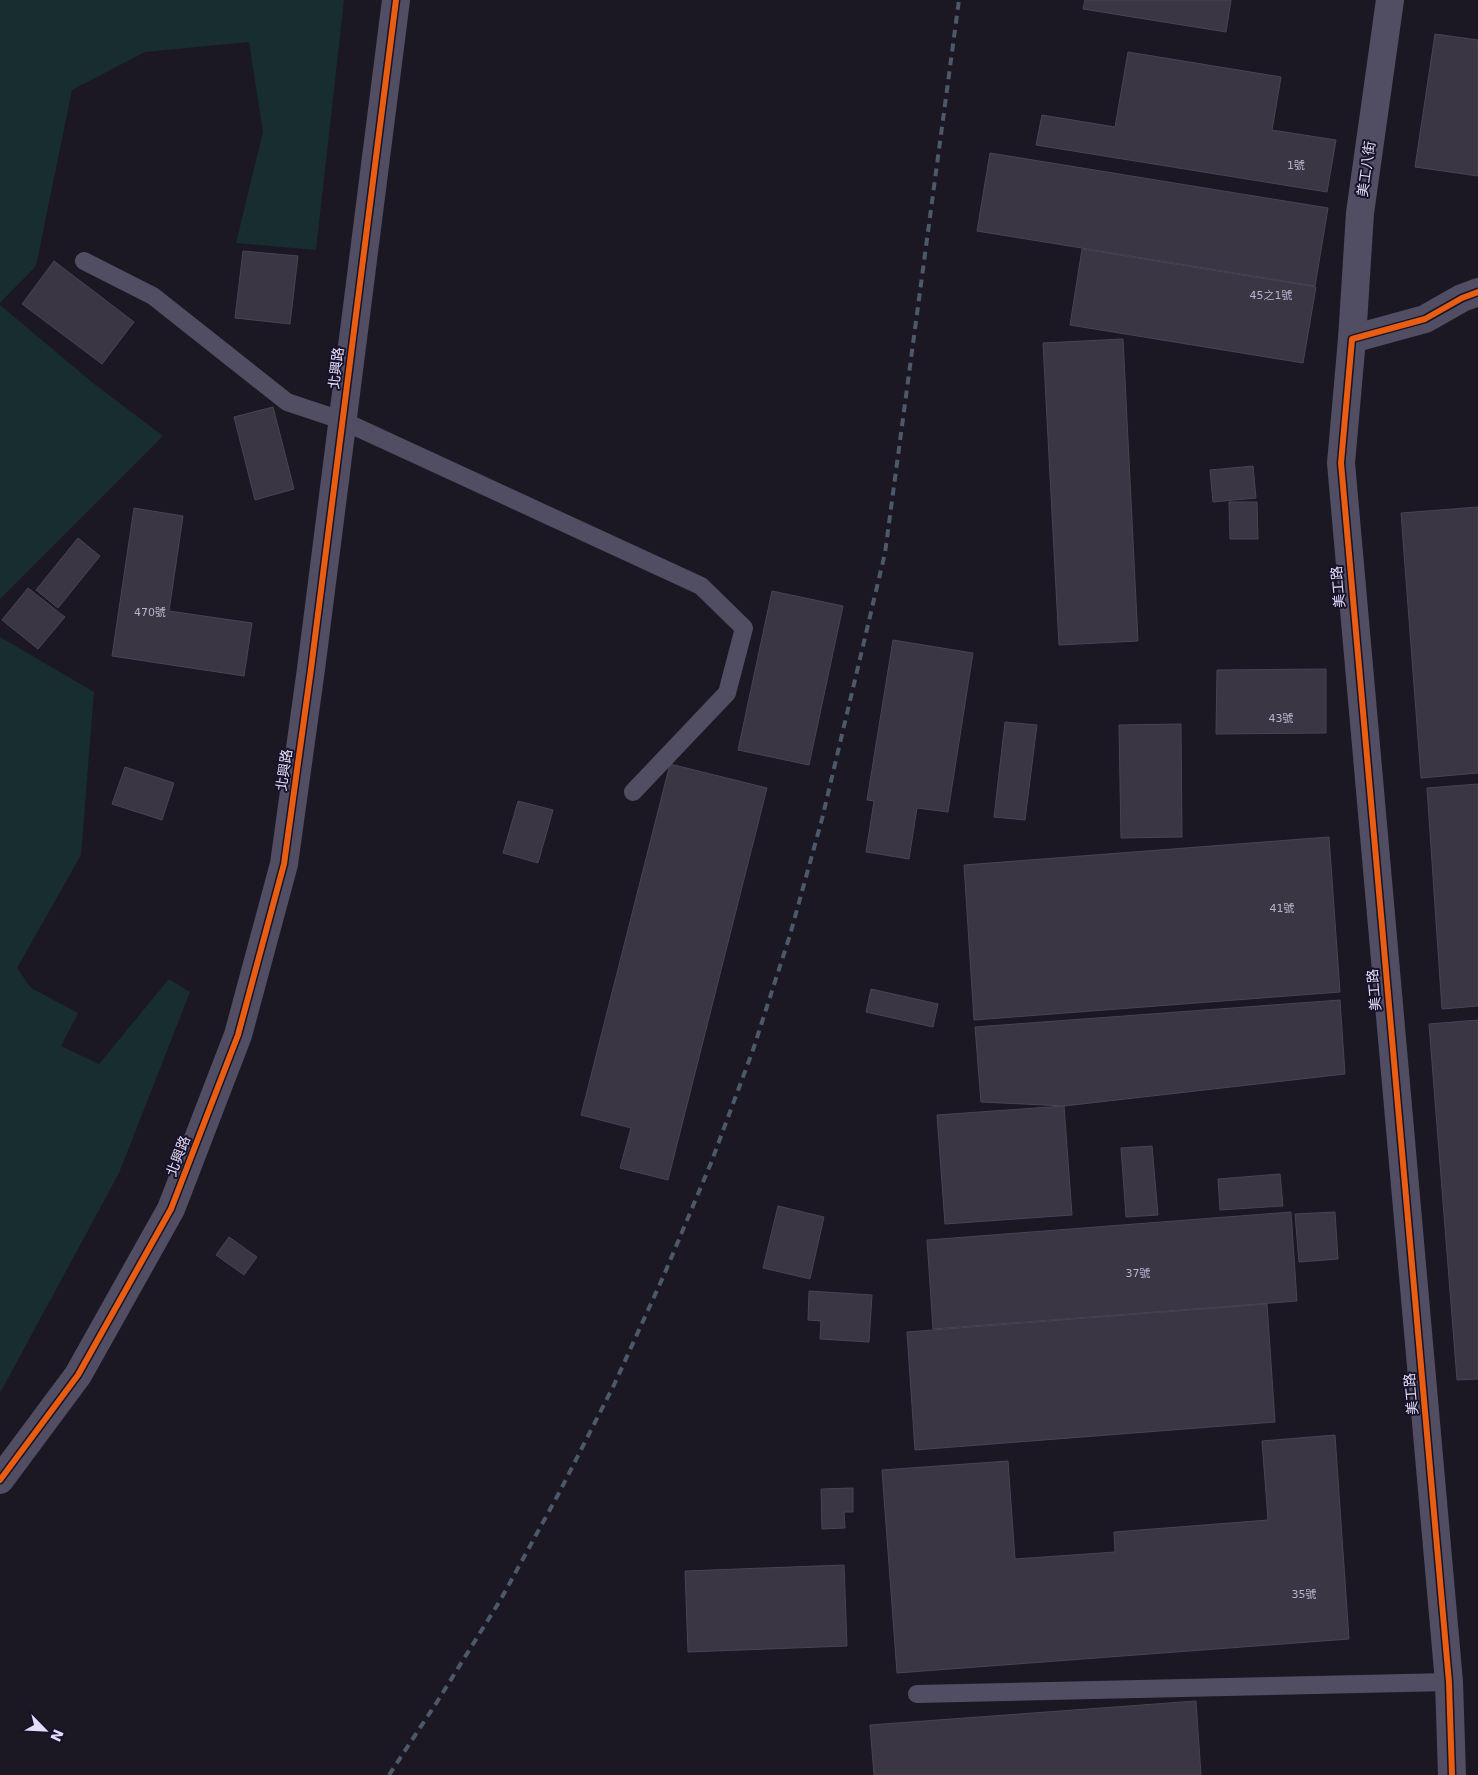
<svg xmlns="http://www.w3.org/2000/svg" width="1478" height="1775" viewBox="0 0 1478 1775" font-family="'DejaVu Sans','Noto Sans TC',sans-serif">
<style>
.green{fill:#182d2f}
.building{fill:#3a3644;stroke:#494356}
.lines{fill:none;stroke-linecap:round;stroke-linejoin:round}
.service{stroke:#514e63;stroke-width:18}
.minor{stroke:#514e63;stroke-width:28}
.tertiary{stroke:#514e63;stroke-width:28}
.rail{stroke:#4b596a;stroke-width:4;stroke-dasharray:8 6;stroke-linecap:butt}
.cycleway-casing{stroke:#181328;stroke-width:9}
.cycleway{stroke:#e95d12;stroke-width:6}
.labels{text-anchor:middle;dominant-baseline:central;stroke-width:4;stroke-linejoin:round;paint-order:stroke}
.number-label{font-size:11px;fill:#b9b3ce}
.street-label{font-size:14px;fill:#e3ddfc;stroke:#181328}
</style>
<rect width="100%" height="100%" fill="#1b1823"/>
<g class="green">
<path d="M0,0H344L316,250L236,243L263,132L249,42L145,52L72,90L36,266L0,303Z"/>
<path d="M0,305L93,383L163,436L0,599Z"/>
<path d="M0,637L94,692L81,855L17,968L31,988L78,1013L61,1046L99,1064L169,979L190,992L119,1173L0,1393Z"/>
</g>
<g class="building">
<path d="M1085,0H1231L1226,32L1083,9Z"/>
<path d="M1435,34L1478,40V176L1415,167Z"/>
<path d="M1128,52L1281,77L1272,130L1336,140L1327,192L1036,145L1042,115L1115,127Z"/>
<path d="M990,153L1328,208L1315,286L977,231Z"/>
<path d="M1082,249L1316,287L1303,363L1070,325Z"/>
<path d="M243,251L298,256L290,324L235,318Z"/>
<path d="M54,261L134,322L102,364L22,304Z"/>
<path d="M1123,339L1138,641L1059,645L1043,343Z"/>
<path d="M273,407L294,489L255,500L234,417Z"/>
<path d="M1253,466L1256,498L1213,502L1210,470Z"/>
<path d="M1229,502H1257L1258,539H1230Z"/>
<path d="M1478,507V773L1421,778L1401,513Z"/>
<path d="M134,508L183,516L169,611L252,623L244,676L112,656Z"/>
<path d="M78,538L100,556L58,608L36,590Z"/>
<path d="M28,588L65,617L38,649L2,620Z"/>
<path d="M772,591L843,606L809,765L738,750Z"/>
<path d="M893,640L973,653L948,812L917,808L909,859L866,852L874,801L867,800Z"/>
<path d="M1326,669V733L1216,734L1217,670Z"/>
<path d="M1005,722L1037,725L1025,820L994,817Z"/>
<path d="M1181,724L1182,837L1121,838L1119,725Z"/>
<path d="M670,764L767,788L668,1180L620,1168L631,1128L581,1115Z"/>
<path d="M125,767L174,783L162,820L112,804Z"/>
<path d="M1478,784V1006L1442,1009L1427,788Z"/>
<path d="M518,801L553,810L538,863L503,853Z"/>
<path d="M1329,837L1340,992L974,1020L964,865Z"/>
<path d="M871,989L938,1004L933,1027L866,1012Z"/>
<path d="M1340,1000L1345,1074L1064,1106L981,1102L975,1027Z"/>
<path d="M1478,1020V1379L1457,1380L1429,1024Z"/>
<path d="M1064,1106L1072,1215L945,1224L937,1115Z"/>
<path d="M1152,1146L1158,1215L1126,1217L1121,1148Z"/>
<path d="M1280,1174L1283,1206L1220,1210L1218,1179Z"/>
<path d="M778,1206L824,1217L810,1279L763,1268Z"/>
<path d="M1291,1212L1297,1301L933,1329L927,1240Z"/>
<path d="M1335,1212L1338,1259L1299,1262L1295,1214Z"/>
<path d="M229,1237L257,1257L244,1275L216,1255Z"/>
<path d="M809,1291L872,1295L869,1342L820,1339L821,1321L808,1320Z"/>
<path d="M1267,1304L1275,1422L915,1450L907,1332Z"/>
<path d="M1335,1435L1349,1639L897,1673L882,1470L1008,1461L1015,1559L1115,1552L1114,1532L1268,1520L1262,1441Z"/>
<path d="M853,1488V1512H844L845,1528L822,1529L821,1489Z"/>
<path d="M844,1565L847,1646L688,1652L685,1571Z"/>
<path d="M1196,1701L1201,1775H874L870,1725Z"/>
</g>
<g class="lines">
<g class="service">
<path d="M84,261L153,296L287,402L341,420L701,586L744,628L727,693L633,792"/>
<path d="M917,1694L1449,1682"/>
</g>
<g class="minor">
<path d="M1352,339L1360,213L1390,0"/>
<path d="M1452,1775L1449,1682L1341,463L1352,339L1425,319L1462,298L1478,292"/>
</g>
<path class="tertiary" d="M0,1480L78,1375L171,1209L238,1035L284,864L311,669L396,0"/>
<path class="rail" d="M389,1775L437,1702L501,1599L559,1493L614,1385L664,1275L711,1163L753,1050L790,935L822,819L885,553L959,0"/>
<defs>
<g id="cycleway">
<path d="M0,1480L78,1375L171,1209L238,1035L284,864L311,669L396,0"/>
<path d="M1452,1775L1449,1682L1341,463L1352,339L1425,319L1462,298L1478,292"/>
</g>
</defs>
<use href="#cycleway" class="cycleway-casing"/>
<use href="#cycleway" class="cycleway"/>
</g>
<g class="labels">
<g class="number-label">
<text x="1296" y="165">1號</text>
<text x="1271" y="295">45之1號</text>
<text x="150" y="612">470號</text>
<text x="1281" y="718">43號</text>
<text x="1282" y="908">41號</text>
<text x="1138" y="1273">37號</text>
<text x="1304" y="1594">35號</text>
</g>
<g class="street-label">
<text transform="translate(1366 169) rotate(-82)">美工八街</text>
<text transform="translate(336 368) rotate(-83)">北興路</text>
<text transform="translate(1338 587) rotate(-95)">美工路</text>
<text transform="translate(284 770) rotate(-82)">北興路</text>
<text transform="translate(1374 990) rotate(-95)">美工路</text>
<text transform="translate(178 1156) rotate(-69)">北興路</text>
<text transform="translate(1411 1394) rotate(-95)">美工路</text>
</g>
</g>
<g transform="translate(45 1730) rotate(114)" stroke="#181328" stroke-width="4" paint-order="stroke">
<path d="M0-4L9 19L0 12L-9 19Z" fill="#e3ddfc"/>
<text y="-8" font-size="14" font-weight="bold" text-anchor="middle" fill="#e3ddfc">N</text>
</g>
</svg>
